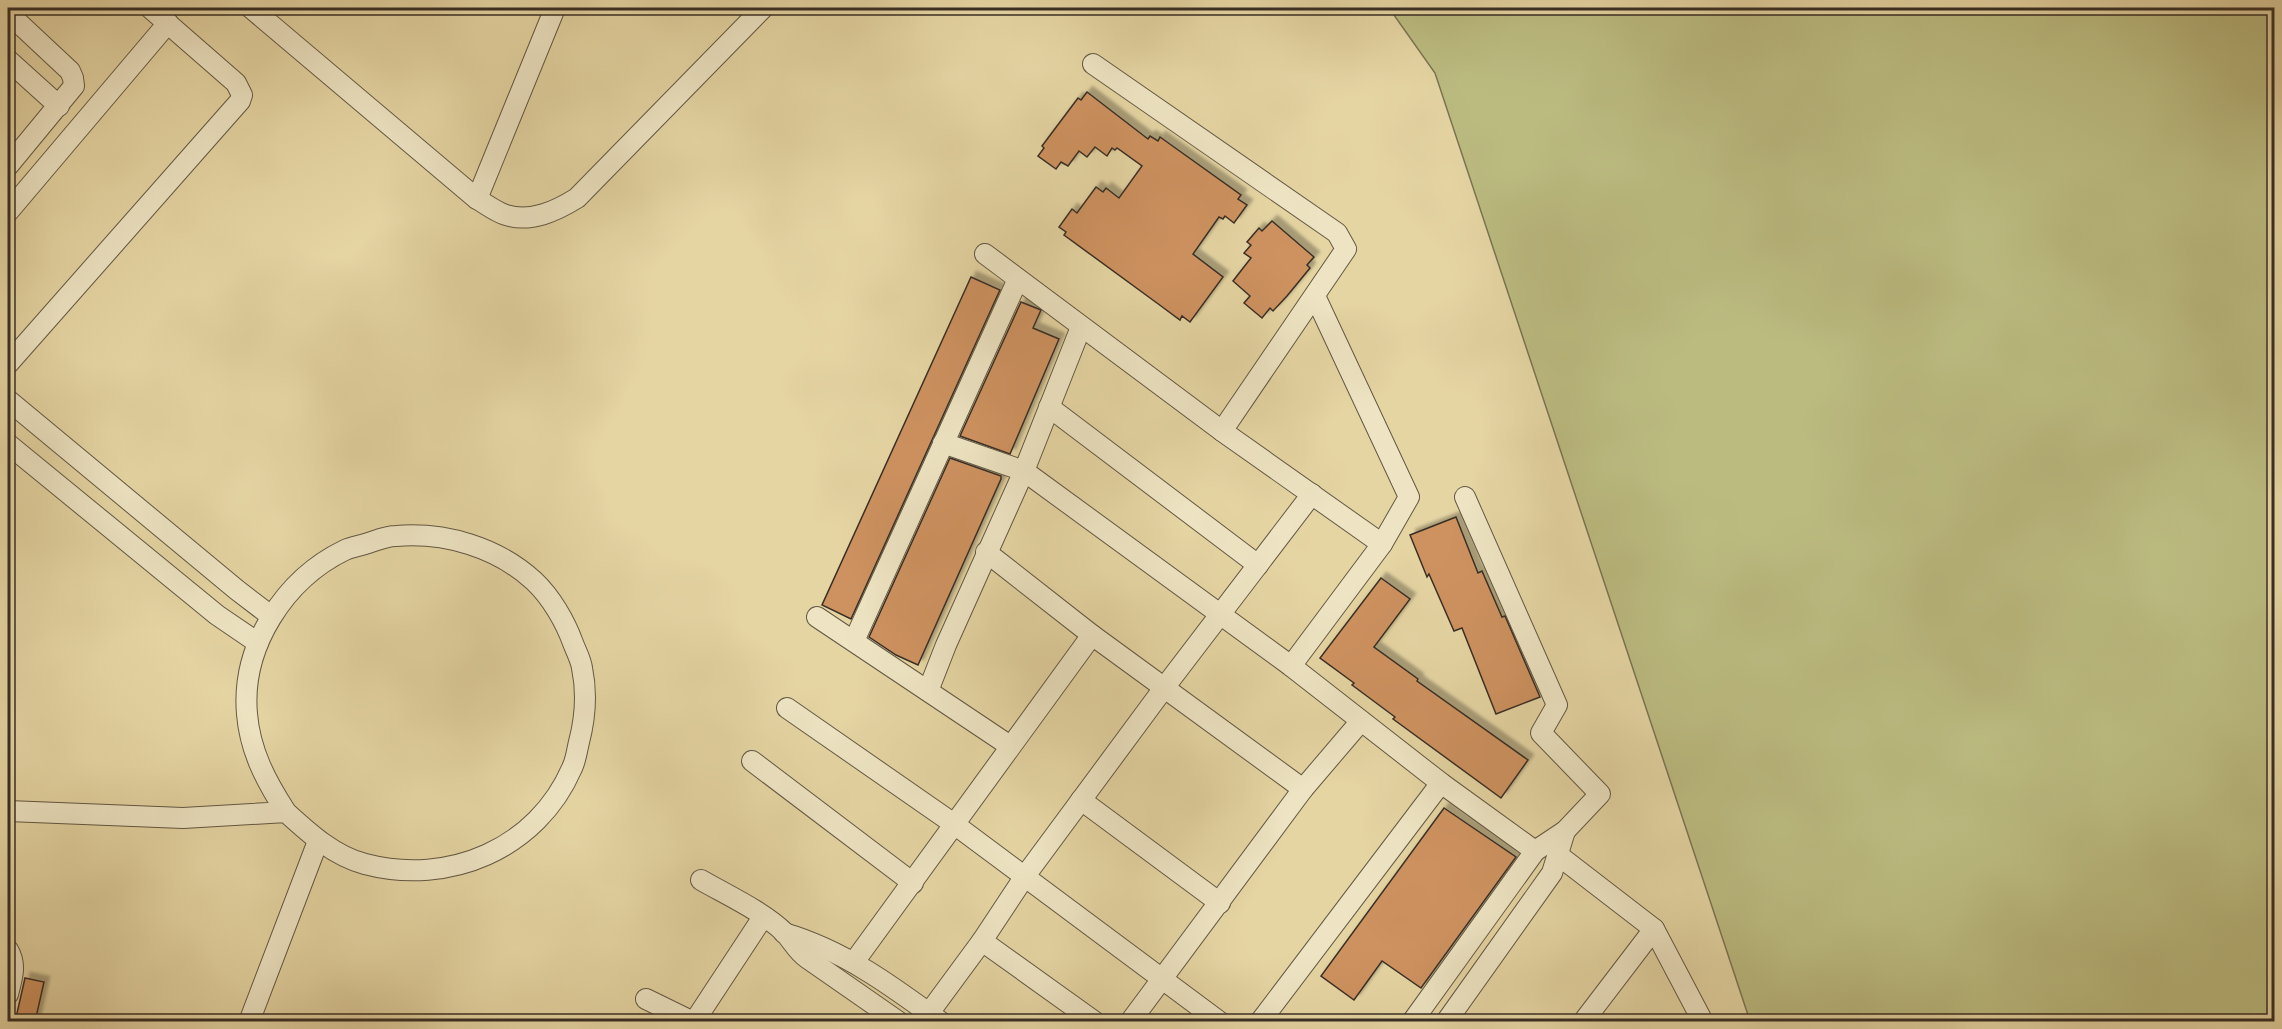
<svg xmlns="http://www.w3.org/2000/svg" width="2282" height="1029" viewBox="0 0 2282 1029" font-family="Cardo,serif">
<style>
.green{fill:#bbbb80;stroke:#7a7452;stroke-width:1.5}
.building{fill:#ce9261;stroke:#382e25;stroke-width:1.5;filter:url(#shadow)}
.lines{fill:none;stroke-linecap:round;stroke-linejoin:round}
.minor-casing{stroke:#635844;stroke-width:22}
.minor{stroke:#eee4c3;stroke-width:20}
</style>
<defs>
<filter id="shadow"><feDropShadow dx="5.5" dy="-5.5" stdDeviation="1.5" flood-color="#0004"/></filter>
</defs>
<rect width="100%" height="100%" fill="#e5d5a3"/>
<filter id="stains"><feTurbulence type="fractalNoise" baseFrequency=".00333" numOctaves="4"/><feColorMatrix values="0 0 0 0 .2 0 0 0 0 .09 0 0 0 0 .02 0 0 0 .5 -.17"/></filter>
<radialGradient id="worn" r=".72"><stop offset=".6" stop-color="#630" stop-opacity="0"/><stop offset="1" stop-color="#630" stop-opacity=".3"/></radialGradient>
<path class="green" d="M1389,8H2274V1021H1750L1435,73Z"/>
<g class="building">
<path d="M1087,92L1148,139L1150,136L1158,141L1160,137L1241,195L1238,199L1247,205L1234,223L1225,216L1223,219L1219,217L1193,254L1223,277L1190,322L1182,316L1180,320L1161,306L1064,235L1066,232L1059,227L1072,209L1077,213L1096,187L1103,192L1106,188L1119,198L1142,166L1117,148L1115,150L1112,148L1107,156L1095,147L1087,157L1079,151L1068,166L1061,162L1056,169L1038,156L1044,148L1042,146L1078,98L1081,100Z"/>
<path d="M1272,221L1314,257L1307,265L1310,268L1287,296L1273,311L1270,308L1262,318L1244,303L1250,296L1233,281L1251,258L1244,253L1251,245L1247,242L1259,228L1262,231Z"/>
<path d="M971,277L1000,290L999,292L851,619L822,605Z"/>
<path d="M1021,302L1041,310L1033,328L1059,339L1010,454L960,436Z"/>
<path d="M950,458L1001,476V479L918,665L896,655L869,637Z"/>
<path d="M1456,517L1478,573L1482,571L1502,617L1505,616L1540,697L1496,714L1462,628L1454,631L1429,574L1427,577L1410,535Z"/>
<path d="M1381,578L1410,599L1374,647L1418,679L1417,681L1528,760L1501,798L1393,719L1395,717L1352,685L1354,683L1320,658Z"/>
<path d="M1444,808L1516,857L1421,988L1382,961L1354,1000L1321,976Z"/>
<path d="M25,978L44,982L35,1022H15Z"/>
</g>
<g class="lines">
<defs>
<g id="minor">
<path d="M251,8L477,199C486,204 496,212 506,215C531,223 556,211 577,198L763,8"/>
<path d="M8,13L70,71L73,78L74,86L8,166"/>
<path d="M8,60L59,106"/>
<path d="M1093,64L1337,233L1346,249L1222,431"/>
<path d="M477,199L555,8"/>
<path d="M8,212L168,23"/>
<path d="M985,254L1222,431L1382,544"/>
<path d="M8,364L240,101L242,95L236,83L150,8"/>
<path d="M8,400L237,590L271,616"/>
<path d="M1049,407L1258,565"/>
<path d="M943,443L1024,471L1291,666L1441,783L1535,851"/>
<path d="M8,444L217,615L258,643"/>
<path d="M986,552L1092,635L1303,789"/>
<path d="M817,617L1010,746"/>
<path d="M854,641L1018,279"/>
<path d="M1291,666L1382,544L1409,497L1315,296"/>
<path d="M928,691L946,645L1024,471L1081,327"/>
<path d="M787,708L954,824L1220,1022"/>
<path d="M752,761L913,883"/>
<path d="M1081,800L1220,903"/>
<path d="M8,811L183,818L286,812C309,833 334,856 365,864C449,886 537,849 572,768C576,760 577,750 579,742C585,719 587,692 582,668C581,660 576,651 573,643C565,621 551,597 534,581C497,547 445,532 396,536C386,536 375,541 365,544C359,546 351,547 345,550C285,579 241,646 247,714C250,751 266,781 286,812"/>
<path d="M1558,855L1654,929"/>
<path d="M701,880C727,895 764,912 785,933C793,942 797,951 807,958L899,1022"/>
<path d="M784,933C843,950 892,986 941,1022"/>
<path d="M982,941L1095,1022"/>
<path d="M8,950C17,965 12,978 8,994"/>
<path d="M854,962L1092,635"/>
<path d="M646,999L693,1022"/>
<path d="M929,1013L982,941L1025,876L1164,688L1312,494"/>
<path d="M249,1022L318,841"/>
<path d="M694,1022L763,917"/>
<path d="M1130,1022L1303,789L1361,721"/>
<path d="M1260,1022L1441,783"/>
<path d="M1412,1022L1535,851L1565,831L1600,794L1541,733L1557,705L1465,497"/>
<path d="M1446,1022L1552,873L1565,831"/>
<path d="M1583,1022L1654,929L1703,1022"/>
</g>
</defs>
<use href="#minor" class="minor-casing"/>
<use href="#minor" class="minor"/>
</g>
<rect width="2282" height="1029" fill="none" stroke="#e5d5a3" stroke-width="30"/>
<rect x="9" y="9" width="2264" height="1011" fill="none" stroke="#382e25" stroke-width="3"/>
<rect x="15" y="15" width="2252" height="999" fill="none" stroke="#382e25" stroke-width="1.5"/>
<rect width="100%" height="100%" filter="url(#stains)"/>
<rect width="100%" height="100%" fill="url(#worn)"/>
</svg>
